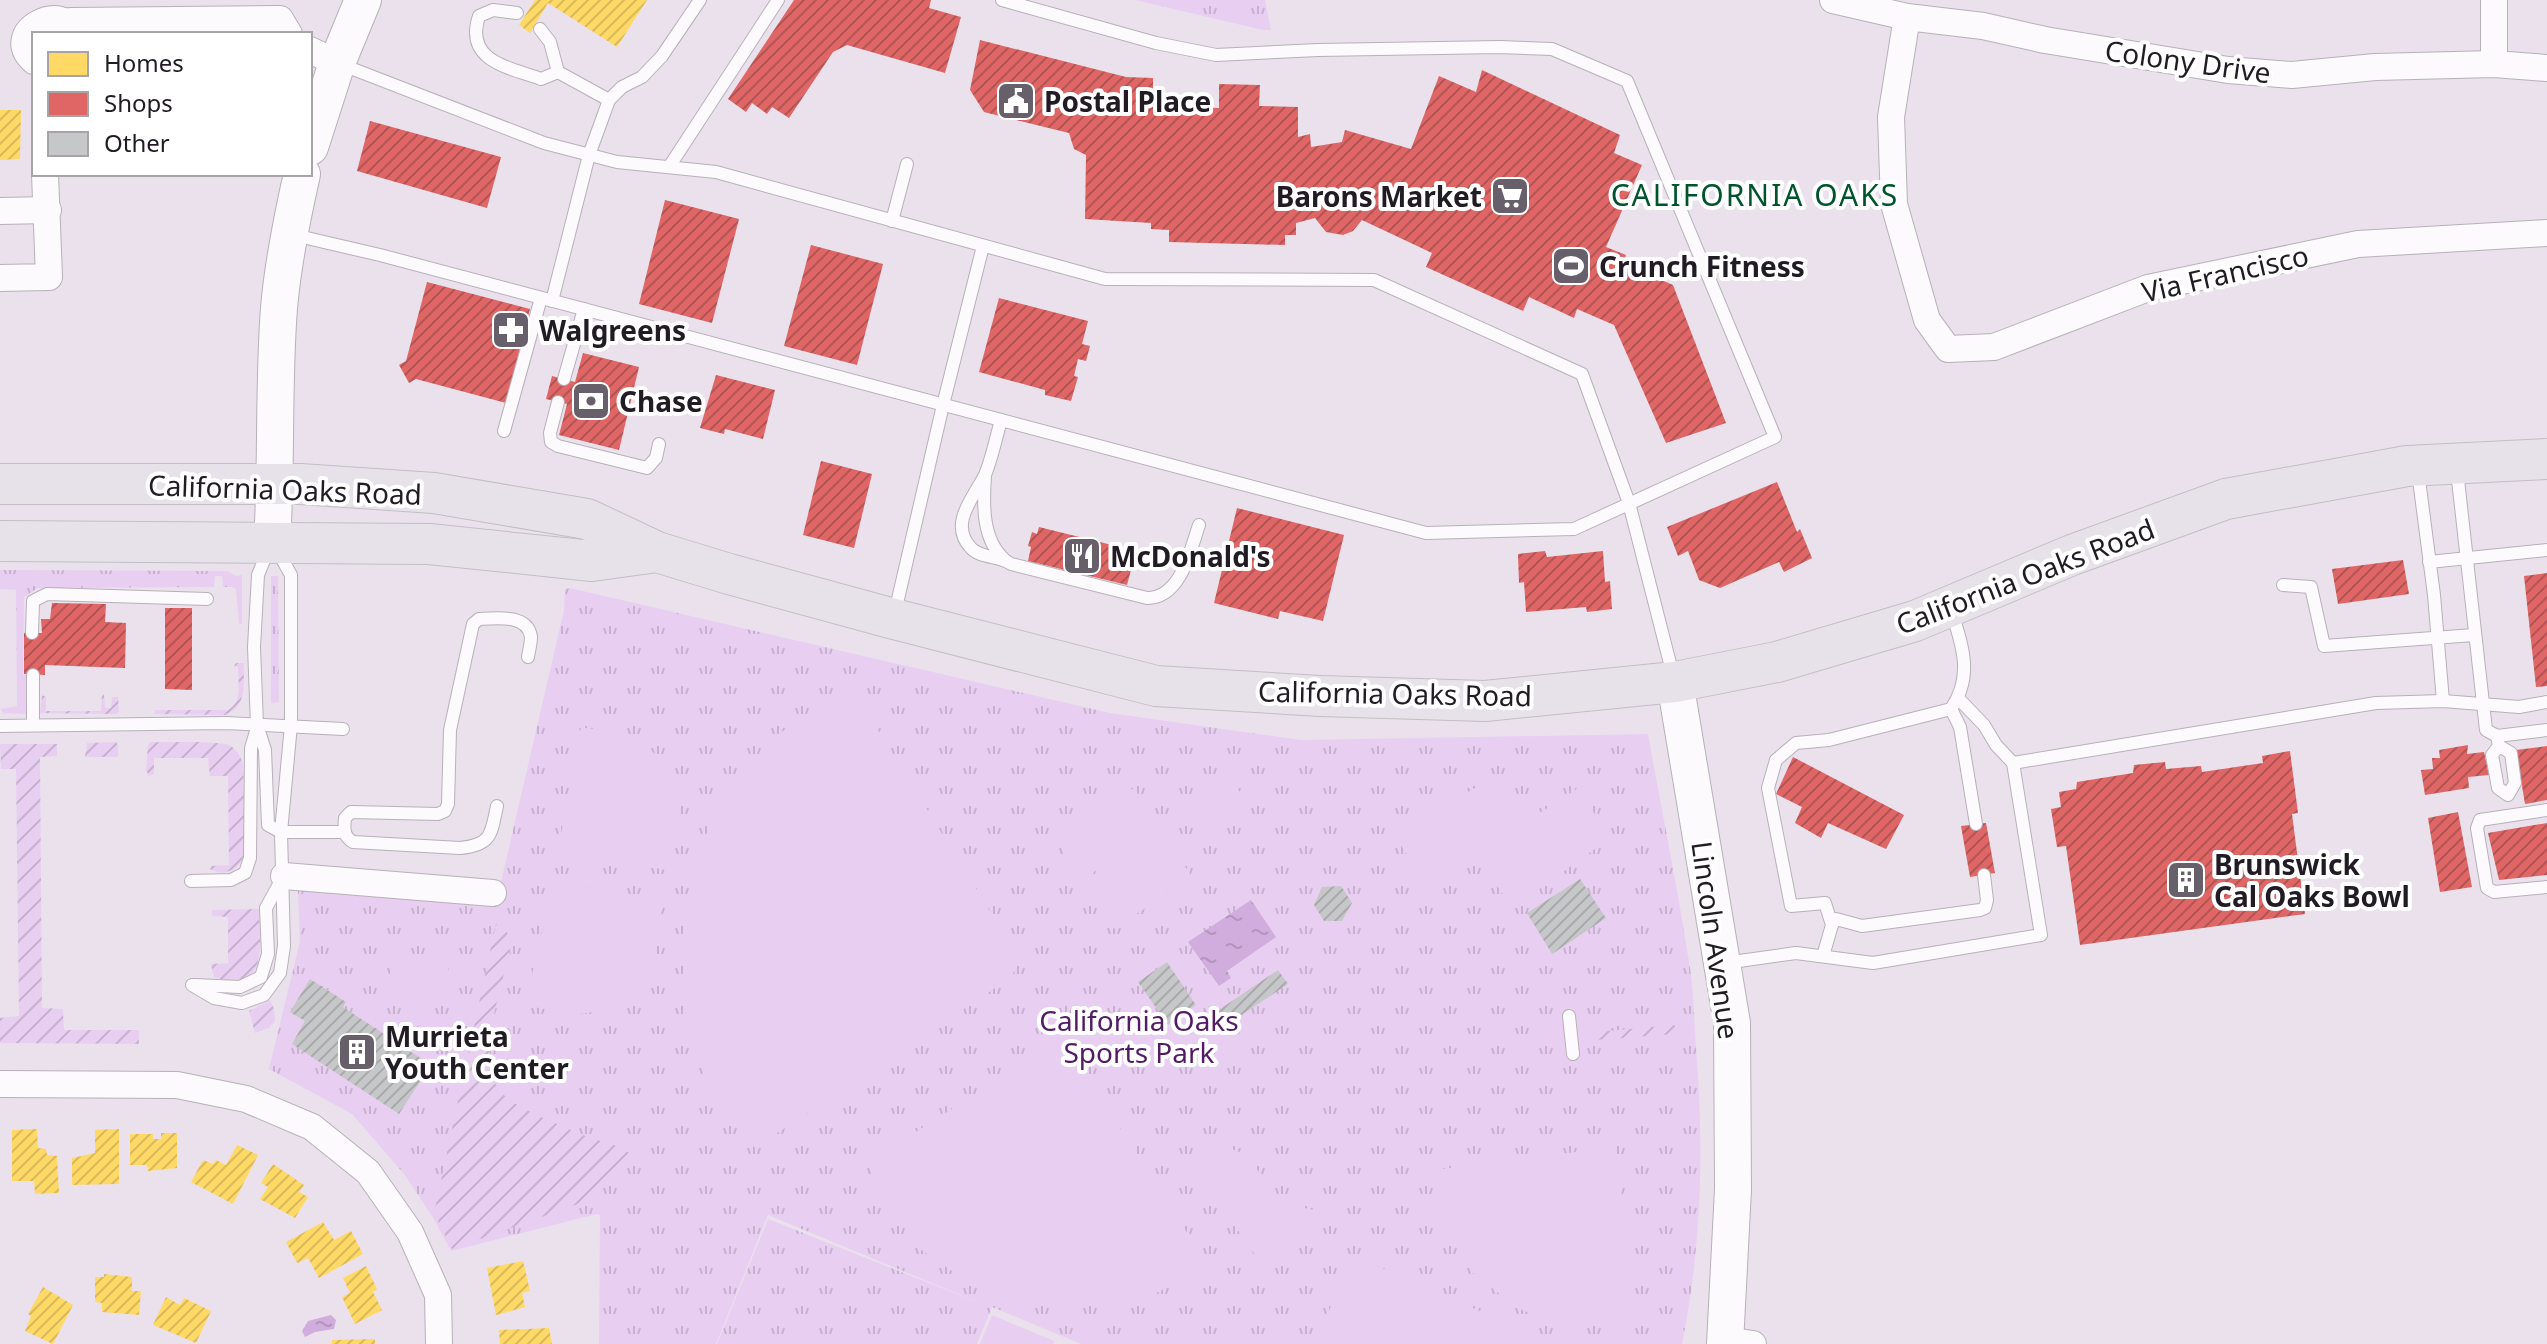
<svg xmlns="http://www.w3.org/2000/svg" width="2547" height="1344" viewBox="0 0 2547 1344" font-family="'Noto Sans',sans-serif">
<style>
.grass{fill:url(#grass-tufts)}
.garden{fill:url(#garden-furrows)}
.pitch{fill:#e8cff1}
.water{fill:url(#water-ripples)}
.homes{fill:url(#homes-hatch)}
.shops{fill:url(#shops-hatch)}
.building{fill:url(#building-hatch)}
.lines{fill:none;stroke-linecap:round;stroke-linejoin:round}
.lane-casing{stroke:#b7b0b9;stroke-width:14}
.street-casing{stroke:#b7b0b9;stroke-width:28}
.secondary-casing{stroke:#b7b0b9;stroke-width:38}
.primary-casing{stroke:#c3bec4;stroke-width:42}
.lane{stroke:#fcfafc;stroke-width:12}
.street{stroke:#fcfafc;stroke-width:26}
.secondary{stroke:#fcfafc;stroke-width:36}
.primary{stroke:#e7e2e9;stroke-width:40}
.labels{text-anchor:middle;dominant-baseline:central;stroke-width:8;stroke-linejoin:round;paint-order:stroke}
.street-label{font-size:28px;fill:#211b23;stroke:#fff}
.poi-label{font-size:28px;font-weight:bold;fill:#211b23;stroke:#fff;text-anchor:start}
.park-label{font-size:28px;fill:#531a65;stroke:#fff}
.neighbourhood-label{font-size:30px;letter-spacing:2px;fill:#00542b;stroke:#fff}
</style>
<defs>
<pattern id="grass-tufts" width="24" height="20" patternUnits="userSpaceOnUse" patternTransform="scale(2)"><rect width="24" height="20" fill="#e8cff1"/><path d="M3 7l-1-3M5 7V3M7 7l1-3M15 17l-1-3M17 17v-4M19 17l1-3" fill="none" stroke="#c7b1ce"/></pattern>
<pattern id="garden-furrows" width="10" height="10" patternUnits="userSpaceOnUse" patternTransform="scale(2)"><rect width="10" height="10" fill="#e8cff1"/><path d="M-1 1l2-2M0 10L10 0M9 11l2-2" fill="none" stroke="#c7b1ce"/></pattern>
<pattern id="water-ripples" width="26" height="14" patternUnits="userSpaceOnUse" patternTransform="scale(2)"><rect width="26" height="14" fill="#d0addc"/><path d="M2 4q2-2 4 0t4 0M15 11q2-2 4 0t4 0" fill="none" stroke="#b294bc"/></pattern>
<pattern id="homes-hatch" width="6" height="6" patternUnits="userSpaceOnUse" patternTransform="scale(2)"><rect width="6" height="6" fill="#ffd966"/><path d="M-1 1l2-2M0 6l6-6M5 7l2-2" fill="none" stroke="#daba58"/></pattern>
<pattern id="shops-hatch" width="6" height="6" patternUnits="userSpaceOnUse" patternTransform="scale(2)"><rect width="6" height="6" fill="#e06666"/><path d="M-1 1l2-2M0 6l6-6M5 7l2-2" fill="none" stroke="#b55354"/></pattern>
<pattern id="building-hatch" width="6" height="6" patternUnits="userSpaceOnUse" patternTransform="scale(2)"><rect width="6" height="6" fill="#c6c7c9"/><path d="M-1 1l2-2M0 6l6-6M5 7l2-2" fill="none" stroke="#aaaaac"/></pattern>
</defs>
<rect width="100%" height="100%" fill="#eae1ed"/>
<g class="grass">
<path d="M1135,0H1265L1271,30H1263Z"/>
<path d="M0,570L227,571L236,576L242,575V624H239L236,589L232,587H223L222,576H215L214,587L38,588L24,597L23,675H27L26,714L3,713L1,709L17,706L16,590L0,589Z"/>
<path d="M271,576H278L279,702L271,703Z"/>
<path d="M570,588L1110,713L1301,740L1648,734C1662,812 1678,890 1690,968C1694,994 1694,1021 1696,1047C1704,1147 1702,1245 1682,1344H1081L992,1307L977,1344H717L768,1219L982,1304L768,1215L716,1344H599L600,1215L597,1214L451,1251L432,1216L404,1174L352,1114L269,1069L300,941L297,869L500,886L564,610L565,589Z"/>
</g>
<g class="garden">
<path d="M236,663H244C243,684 248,706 225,715L155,714V710H228C243,702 238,683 238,667L234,666Z"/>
<path d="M102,694H104L105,708H111L112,697H118L119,712L116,714L40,713L42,695L46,697V711H101Z"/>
<path d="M116,742L118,745V757H85L87,743Z"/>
<path d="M151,742C165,743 221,740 231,746C236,750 240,755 242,761C245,771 246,852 242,860C236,872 221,876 210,869L211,866L229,865L228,776H210L208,758H154V774L149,776L146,770L148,745Z"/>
<path d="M0,744H57V756L40,757L42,1008L63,1009L64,1030H139V1044L0,1043V1018L19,1016L16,769H1Z"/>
<path d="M259,909C260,946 269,995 214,977L211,964L228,963V917L212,916V910Z"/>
<path d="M496,924C509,930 511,938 510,951C502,987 471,1069 506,1097C521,1110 563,1126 583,1135C599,1142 621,1144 633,1156L630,1165L586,1201L452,1249L434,1213Z"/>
<path d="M270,1000L274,1009L275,1021L269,1028L255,1033L249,1011Z"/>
<path d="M1674,1025L1678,1029L1675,1034L1596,1040L1592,1037L1595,1032Z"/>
</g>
<g class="pitch">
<path d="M849,683L1017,955L1013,976L755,1148L712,1098L683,1006L684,906L713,813L768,742Z"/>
<path d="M581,727L609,732L642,742L668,766L681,807L667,870L576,855L560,839Z"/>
<path d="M1226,774L1243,796L1195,828L1179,804Z"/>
<path d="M1498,774L1529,820L1578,788L1610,838L1513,908L1475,856L1428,888L1395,836Z"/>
<path d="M1134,788L1160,828L1082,880L1056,840Z"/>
<path d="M1166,837L1192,877L1114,929L1088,889Z"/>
<path d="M567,882L661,903L654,962L622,1008L572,1015L525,1005L552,889Z"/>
<path d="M391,957L449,962L445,1001L389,997Z"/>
<path d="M1053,1044L1070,1050L1209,1267L1148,1297L1053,1305L968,1282L917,1247L867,1163Z"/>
<path d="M1214,1142L1247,1155L1273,1192L1293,1206L1326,1212L1259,1261L1188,1157Z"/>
<path d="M1615,1147L1639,1324L1567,1327L1517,1308L1472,1272L1446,1224L1434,1170Z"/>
<path d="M1350,1254L1555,1344H1317Z"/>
<path d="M992,1315L1054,1341L1053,1344H980Z"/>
</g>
<g class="water">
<path d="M1251,900L1276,937L1227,971L1231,978L1219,986L1188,942Z"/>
<path d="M331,1315L336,1320L334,1329L315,1332L305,1337L302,1331L308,1321Z"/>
</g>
<g class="homes">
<path d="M535,0H647L617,47L548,3L530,33L519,25Z"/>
<path d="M0,110H21L20,159L0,160Z"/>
<path d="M37,1129L38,1148L46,1149L47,1155L57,1156L59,1193L35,1194L34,1181H12V1130Z"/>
<path d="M119,1129V1184L72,1185V1158L95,1153V1130Z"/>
<path d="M161,1133H177V1168L148,1171L147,1165H130V1134H153V1139H161Z"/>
<path d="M237,1145L258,1155L233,1204L191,1182L203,1160L213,1164L216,1160L226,1165Z"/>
<path d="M273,1164L304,1185L299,1192L308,1197L295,1218L260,1199L268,1187L261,1183Z"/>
<path d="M323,1222L334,1240L351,1231L363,1254L319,1278L308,1258L297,1263L286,1242Z"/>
<path d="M523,1261L530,1291L522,1293L525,1307L496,1315L487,1268Z"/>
<path d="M366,1266L377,1289L373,1292L382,1310L355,1324L342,1297L350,1293L343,1278Z"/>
<path d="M104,1274L132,1277V1291H141L139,1315L102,1312V1303L95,1302V1277H104Z"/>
<path d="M43,1287L73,1305L53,1344L25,1331L31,1316L28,1314Z"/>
<path d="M166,1297L180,1305L184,1298L211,1311L196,1343L153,1325Z"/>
<path d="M549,1328L552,1344H500L499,1330Z"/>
<path d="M375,1339V1344H332V1340Z"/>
</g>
<g class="shops">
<path d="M794,0H931L929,8L961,17L945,73L847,45L833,52L789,118L772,107L767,114L752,103L746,112L728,99Z"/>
<path d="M980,40L1126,77L1153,78V106L1219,108V84L1260,85L1259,106L1298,107V137L1310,134L1311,147L1342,142L1345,130L1411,149L1439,76L1476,92L1482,70L1620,135L1614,153L1642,165L1606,247L1626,255L1623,263L1673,285L1726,423L1666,443L1614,325L1577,309L1574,318L1529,297L1523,311L1426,267L1432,253L1362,220L1353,231L1343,235L1326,232L1315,218L1296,223V235H1285V245L1169,242V230L1151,229V223L1085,219L1086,155L1074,149L1069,133L984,112L970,90Z"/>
<path d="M370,121L501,157L487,208L357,171Z"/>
<path d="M665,200L739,219L712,323L639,304Z"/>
<path d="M811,245L883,264L857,365L784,346Z"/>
<path d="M427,282L530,309L506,403L416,379L409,383L399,365L406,361Z"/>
<path d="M999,298L1088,321L1082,344L1090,346L1086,361L1078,359L1074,376L1078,377L1071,401L1045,395V390L979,372Z"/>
<path d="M583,353L639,367L619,450L559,435L567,404L546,399L552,376L575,382Z"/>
<path d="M716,375L775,390L763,439L725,429L724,434L700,428Z"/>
<path d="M821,461L872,474L854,548L803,535Z"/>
<path d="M1777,482L1797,532L1800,529L1812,558L1784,572L1779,562L1720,588L1699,580L1688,551L1678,556L1667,527Z"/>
<path d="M1237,508L1344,535L1323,621L1280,611L1278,619L1214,603Z"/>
<path d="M1039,527L1136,551L1127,585L1028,561L1031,547L1028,546L1032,532L1037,534Z"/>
<path d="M1545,551L1547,557L1603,551L1605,582L1610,581L1612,609L1587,612L1586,607L1526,612L1524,582L1519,583L1518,554Z"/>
<path d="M2403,560L2409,594L2338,604L2332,569Z"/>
<path d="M2547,573V686L2536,687L2524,576Z"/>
<path d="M52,603L106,604L105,622L126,623L125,668L45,665V675L24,674V633H42L41,619H50Z"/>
<path d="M165,608H192V690L165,689Z"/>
<path d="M2468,745L2467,754L2484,752L2489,775L2468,777L2469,788L2425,795L2421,770L2433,769L2432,758H2440L2439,750Z"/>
<path d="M2547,746V800L2525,804L2516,750Z"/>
<path d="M2290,751L2298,813L2292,814L2305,914L2080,945L2066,846L2057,847L2051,809L2061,807L2059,792L2076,789L2077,782L2133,773L2134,765L2165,762L2166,769L2201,766L2202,772L2263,763L2262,756Z"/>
<path d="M1793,757L1904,815L1886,849L1828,823L1821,838L1795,823L1802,807L1776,794Z"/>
<path d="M2458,812L2472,887L2440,892L2428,818Z"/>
<path d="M1986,823L1995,873L1970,877L1961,826Z"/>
<path d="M2547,823V875L2499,880L2488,833Z"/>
</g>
<g class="building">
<path d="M1580,879L1606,918L1552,954L1527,913Z"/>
<path d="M1341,886L1352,903L1342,921H1324L1314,905L1322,887Z"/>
<path d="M1167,962L1196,1005L1168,1025L1138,982Z"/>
<path d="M1278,970L1288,984L1213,1034L1204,1020Z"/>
<path d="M310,979L346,1002L343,1007L422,1059L411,1073L421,1080L399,1114L292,1044L305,1021L290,1012Z"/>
</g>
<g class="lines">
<defs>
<g id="lane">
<path d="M517,13L493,10L479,16C464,61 508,67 541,79L558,72"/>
<path d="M540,29L550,42L558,72L609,100"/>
<path d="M340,64L544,143L617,162L716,172L1105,279L1374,280L1582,374L1629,503L1673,675"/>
<path d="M669,167L778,0"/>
<path d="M892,221L907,164"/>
<path d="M294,235L380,255L1426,533L1574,529L1775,437L1627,81L1552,49L1500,47L1318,50L1216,55L1156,43L1002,0"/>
<path d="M552,301L589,155L609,100L622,87L642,77L662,56L700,0"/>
<path d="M564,379L584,309"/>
<path d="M558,402L550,433L551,442L558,446L647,468L656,458L659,444"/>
<path d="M1001,420C996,438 992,458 985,475C974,497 948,524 971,548C981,559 999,555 1011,564L1147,598C1181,598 1190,551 1199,525"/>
<path d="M504,431L541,298"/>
<path d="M2457,471L2486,730L2497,736L2547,730"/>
<path d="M2418,472L2434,595L2443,701"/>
<path d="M985,476C983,505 982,540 1005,560"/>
<path d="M269,548L258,575L254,647L257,725L265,750L268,825L281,832H344"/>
<path d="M2429,562L2547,550"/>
<path d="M2283,585L2311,587L2324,646L2474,635"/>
<path d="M895,612L943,405L983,246"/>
<path d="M32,633L33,601L47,594L207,599"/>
<path d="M33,675V725"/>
<path d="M1951,709L1960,727L1976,824"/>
<path d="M0,726L226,723L343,729"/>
<path d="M2497,736L2499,746L2492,755L2498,788L2508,795L2515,783L2511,753L2499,746"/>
<path d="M2013,763L2376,703L2443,701L2519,707L2547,702"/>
<path d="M497,806C491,834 492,845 460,848L353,842C343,836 344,829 345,818L351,812L438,814L445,811L448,804L450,730L473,624L479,619C496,618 528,614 531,637C531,643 529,651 528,657"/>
<path d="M2547,810L2480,820L2477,828L2487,888L2494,892L2547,887"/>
<path d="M191,881L231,880L245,873L250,858L251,748L257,728"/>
<path d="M1832,925L1836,919L1862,926L1980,910L1985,908L1987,900L1984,875"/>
<path d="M1823,956L1832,925L1825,903L1791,906L1768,788L1776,760L1796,743L1829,740L1951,709C1973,677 1963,647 1952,613"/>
<path d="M1725,963L1796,953L1873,963L2041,935L2013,763L1996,745L1984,725L1958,698"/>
<path d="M192,985L214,998L242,1003L264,995L280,973L284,946L281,832L291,725V575L277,550"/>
<path d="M195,985L240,987L261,977L268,954L266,908L283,877"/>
<path d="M1569,1016L1573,1054"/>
</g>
<g id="street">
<path d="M1833,0L1907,17L1983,26L2045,40L2228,70L2292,75L2375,67L2494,64L2547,68"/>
<path d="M2494,0V64"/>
<path d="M1907,17L1891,117L1894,204L1927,320L1948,349L1994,347L2148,288L2358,244L2547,233"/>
<path d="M71,21L280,19L289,34"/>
<path d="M310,50L337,63"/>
<path d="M34,61C0,31 66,0 74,34"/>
<path d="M0,211L48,210"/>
<path d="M0,278L49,277L45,174"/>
<path d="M284,876L493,893"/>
<path d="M0,1084L177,1085L246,1099L312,1127L368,1172L410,1232L438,1295L439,1344"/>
<path d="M1726,1340L1753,1344"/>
</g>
<g id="secondary">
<path d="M310,147L337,63L363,0"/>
<path d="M272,542C277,464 273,385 279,308C283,262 292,218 302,174"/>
<path d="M1675,682L1732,1023L1733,1189L1725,1344"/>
</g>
<g id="primary">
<path d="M0,484H300L434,493L587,519L657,552L729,574L894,619L1156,686L1320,696L1485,701L1675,682L1777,662L1915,621L2072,555L2226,499L2407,466L2547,459"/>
<path d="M0,541L429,544L592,561L657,552"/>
</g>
</defs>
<use href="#lane" class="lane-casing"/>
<use href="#street" class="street-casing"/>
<use href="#secondary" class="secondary-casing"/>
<use href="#primary" class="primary-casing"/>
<use href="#lane" class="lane"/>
<use href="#street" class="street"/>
<use href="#secondary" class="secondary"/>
<use href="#primary" class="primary"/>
</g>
<defs>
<symbol id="civic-square" viewBox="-11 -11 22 22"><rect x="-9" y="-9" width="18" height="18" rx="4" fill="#67606a" stroke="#fff"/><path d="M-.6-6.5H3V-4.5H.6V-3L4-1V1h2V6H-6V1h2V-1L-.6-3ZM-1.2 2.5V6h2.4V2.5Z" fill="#fff"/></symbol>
<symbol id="supermarket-square" viewBox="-11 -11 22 22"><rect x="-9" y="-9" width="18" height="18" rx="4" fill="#67606a" stroke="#fff"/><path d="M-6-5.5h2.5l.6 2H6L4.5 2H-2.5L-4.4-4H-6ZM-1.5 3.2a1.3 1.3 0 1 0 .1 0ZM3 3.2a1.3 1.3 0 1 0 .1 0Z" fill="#fff"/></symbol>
<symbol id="stadium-square" viewBox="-11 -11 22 22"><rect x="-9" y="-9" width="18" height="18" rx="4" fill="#67606a" stroke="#fff"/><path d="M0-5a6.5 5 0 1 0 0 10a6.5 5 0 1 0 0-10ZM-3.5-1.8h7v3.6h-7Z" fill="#fff"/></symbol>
<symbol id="pharmacy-square" viewBox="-11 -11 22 22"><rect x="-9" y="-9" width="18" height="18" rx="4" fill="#67606a" stroke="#fff"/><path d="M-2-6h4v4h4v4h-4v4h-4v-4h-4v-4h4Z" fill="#fff"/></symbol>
<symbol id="bank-square" viewBox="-11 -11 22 22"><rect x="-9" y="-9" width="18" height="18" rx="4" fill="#67606a" stroke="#fff"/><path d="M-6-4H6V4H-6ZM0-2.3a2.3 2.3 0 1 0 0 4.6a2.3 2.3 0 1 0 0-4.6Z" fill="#fff"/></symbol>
<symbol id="restaurant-square" viewBox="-11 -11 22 22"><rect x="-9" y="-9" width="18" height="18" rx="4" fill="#67606a" stroke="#fff"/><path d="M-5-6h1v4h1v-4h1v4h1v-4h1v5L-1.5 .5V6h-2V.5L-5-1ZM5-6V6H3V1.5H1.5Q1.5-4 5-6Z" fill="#fff"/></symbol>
<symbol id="building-square" viewBox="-11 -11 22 22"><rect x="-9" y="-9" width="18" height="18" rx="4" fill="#67606a" stroke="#fff"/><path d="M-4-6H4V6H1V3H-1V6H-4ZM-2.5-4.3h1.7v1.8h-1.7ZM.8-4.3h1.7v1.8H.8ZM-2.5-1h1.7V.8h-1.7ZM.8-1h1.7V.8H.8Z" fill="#fff"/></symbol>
</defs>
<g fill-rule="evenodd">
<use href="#civic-square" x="994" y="79" width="44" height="44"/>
<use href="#supermarket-square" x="1488" y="174" width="44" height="44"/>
<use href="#stadium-square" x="1549" y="244" width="44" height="44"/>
<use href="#pharmacy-square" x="489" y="308" width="44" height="44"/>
<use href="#bank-square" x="569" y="379" width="44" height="44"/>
<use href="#restaurant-square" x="1060" y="534" width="44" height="44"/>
<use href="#building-square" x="2164" y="858" width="44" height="44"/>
<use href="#building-square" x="335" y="1030" width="44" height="44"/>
</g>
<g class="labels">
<g class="street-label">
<text transform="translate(2188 61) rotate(8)">Colony Drive</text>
<text transform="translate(2225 273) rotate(-13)">Via Francisco</text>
<text transform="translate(285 489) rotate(2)">California Oaks Road</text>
<text transform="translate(2025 576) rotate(-21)">California Oaks Road</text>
<text transform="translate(1395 693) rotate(1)">California Oaks Road</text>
<text transform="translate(1716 940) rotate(82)">Lincoln Avenue</text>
</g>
<g class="poi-label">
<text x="1044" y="101">Postal Place</text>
<text x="1482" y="196" text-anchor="end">Barons Market</text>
<text x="1599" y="266">Crunch Fitness</text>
<text x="539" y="330">Walgreens</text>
<text x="619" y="401">Chase</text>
<text x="1110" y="556">McDonald's</text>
<text x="2214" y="864">Brunswick<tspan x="2214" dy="32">Cal Oaks Bowl</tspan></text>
<text x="385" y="1036">Murrieta<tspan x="385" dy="32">Youth Center</tspan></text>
</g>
<g class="park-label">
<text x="1139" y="1020">California Oaks<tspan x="1139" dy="32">Sports Park</tspan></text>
</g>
<g class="neighbourhood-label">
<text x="1755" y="194">CALIFORNIA OAKS</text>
</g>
</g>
<rect x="32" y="32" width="280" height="144" fill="#ffffff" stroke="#a6a4a7" stroke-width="2"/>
<rect x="48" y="52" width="40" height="24" fill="#ffd966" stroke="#a6a4a7" stroke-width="2"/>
<text x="104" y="72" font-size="24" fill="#211b23">Homes</text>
<rect x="48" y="92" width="40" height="24" fill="#e06666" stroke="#a6a4a7" stroke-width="2"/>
<text x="104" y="112" font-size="24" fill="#211b23">Shops</text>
<rect x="48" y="132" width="40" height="24" fill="#c6c7c9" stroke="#a6a4a7" stroke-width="2"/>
<text x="104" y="152" font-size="24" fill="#211b23">Other</text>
</svg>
